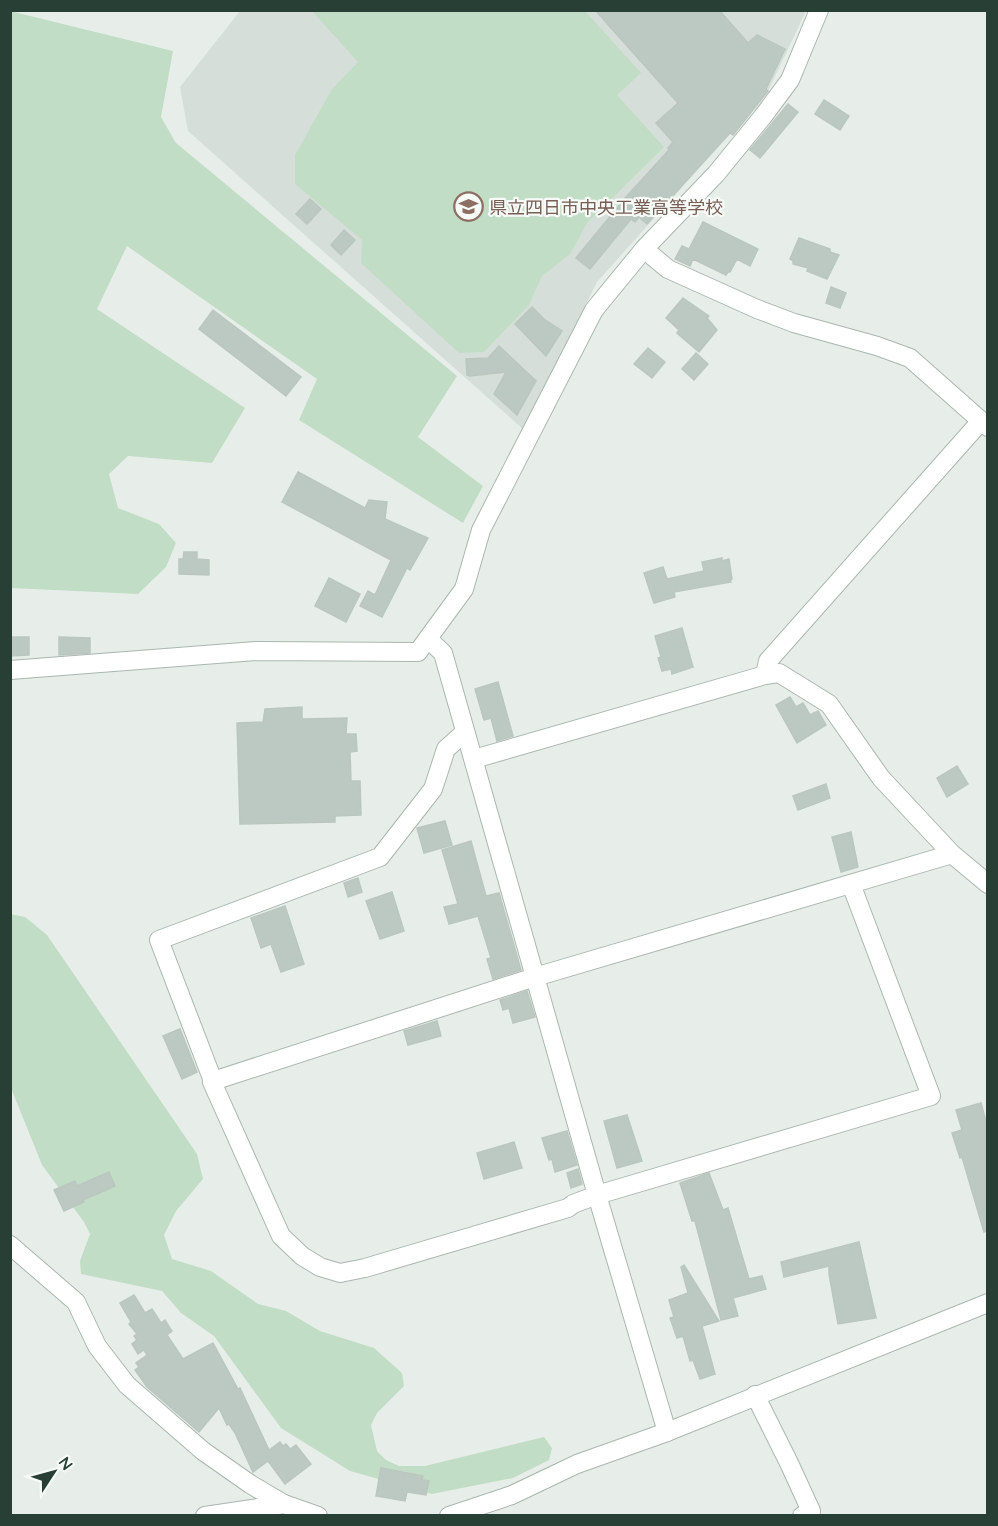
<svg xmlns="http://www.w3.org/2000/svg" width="998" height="1526" viewBox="0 0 998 1526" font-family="Quicksand,'Noto Sans JP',sans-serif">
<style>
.built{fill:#d5ded8}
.green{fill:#c2ddc5}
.building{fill:#bcc9c2;stroke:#bac7bf;stroke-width:1.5}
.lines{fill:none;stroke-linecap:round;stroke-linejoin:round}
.street-casing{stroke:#aab6b0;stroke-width:20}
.street{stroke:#fff;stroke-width:18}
.labels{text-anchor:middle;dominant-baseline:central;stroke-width:4.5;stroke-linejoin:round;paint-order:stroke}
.education-label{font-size:18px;fill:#785e54;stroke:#f7fbf8;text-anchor:start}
</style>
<rect width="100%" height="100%" fill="#e7eeea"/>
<path class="built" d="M240,11H806L768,91L597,282L523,429L188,131L180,87Z"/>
<g class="green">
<path d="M10,11L173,51L161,117L176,143L457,376L418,437L483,486L463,523L299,420L317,379L127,246L97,309L245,408L212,463L128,456L109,474L118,508L159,524L176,543L166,567L138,594L11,588Z"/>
<path d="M312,11H585L641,73L617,95L664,147L587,223L570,254L542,276L529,305L484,352L459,353L361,263L362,240L295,184V155L332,89L358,62Z"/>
<path d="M10,914L25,917L47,935L197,1154L203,1179L176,1211L164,1235L172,1259L211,1271L258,1304L286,1311L320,1331L374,1348L402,1373L404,1386L377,1413L371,1425L377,1451L386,1460L399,1466H425L544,1437L552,1448L549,1460L513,1478L432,1494L350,1471L281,1428L214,1336L181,1313L162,1291L81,1274L80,1261L90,1234L84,1222L42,1165L11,1088Z"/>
</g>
<g class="building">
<path d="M595,10H719L748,43L757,35L785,49L766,89L768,91L733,135L730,133L647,224L639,217L635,222L631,219L590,269L576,258L626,197L669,150L668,148L673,142L656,123L678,103Z"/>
<path d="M824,100L849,116L840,130L815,114Z"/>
<path d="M788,104L798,112L760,158L750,150Z"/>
<path d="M310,199L321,209L307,224L296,214Z"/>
<path d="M703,222L758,249L750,266L737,259L730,272H728L726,275L693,259L690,266L675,259L682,246L689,249Z"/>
<path d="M344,230L355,240L341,255L331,245Z"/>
<path d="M799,238L830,249V252L839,255L827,279L807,271L808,268L793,264V261L790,259Z"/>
<path d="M831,287L846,293L840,308L826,303Z"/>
<path d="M683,298L709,316L707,318L717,330L699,352L677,333L679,330L666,318Z"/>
<path d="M532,307L544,319L562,331L546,356L515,324Z"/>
<path d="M213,310L301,377L286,396L199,329Z"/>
<path d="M499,346L536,381L517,415L494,394L506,372L470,376L467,375L466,359L488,358Z"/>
<path d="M648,348L665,362L652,378L634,364Z"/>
<path d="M696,353L708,364L694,380L682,369Z"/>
<path d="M298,472L365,508L369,500L387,502L385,519L428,538L410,570L407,568L382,617L360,606L368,591L375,595L391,560L282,502Z"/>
<path d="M184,552H197V559L209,560V575L179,574V559H183Z"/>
<path d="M722,558V561L729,559L732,579L730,580L731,582L674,592L675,597L654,603L644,573L663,567L667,579L704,571L702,562Z"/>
<path d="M329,578L360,594L346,622L315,606Z"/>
<path d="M682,628L693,667L672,674L671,669L662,671L658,658L661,657L655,636Z"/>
<path d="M10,637H29V655L10,656Z"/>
<path d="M59,637L90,638V653L59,655Z"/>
<path d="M498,682L513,736L497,741L491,718L484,720L475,689Z"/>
<path d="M790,697L796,707L803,703L810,715L818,711L826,725L797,743L776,705Z"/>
<path d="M302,707V719L347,718L346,734H356L357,751L350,752L351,781H360L361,815L335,816V822L240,824L237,723L263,722L265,709Z"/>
<path d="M957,766L968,784L947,797L937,778Z"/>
<path d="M826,784L830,798L798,810L793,796Z"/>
<path d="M445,821L452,845L424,853L417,828Z"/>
<path d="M851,832L858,867L841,872L832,837Z"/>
<path d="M471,841L486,896L499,893L521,970L493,979L487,959L491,958L478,916L449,924L444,907L458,904L442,850Z"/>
<path d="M358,878L362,892L348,897L344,883Z"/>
<path d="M392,892L404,931L380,939L366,901Z"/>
<path d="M285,906L304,964L281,972L271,944L261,948L251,918Z"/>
<path d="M527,991L535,1017L513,1023L509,1008L503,1010L500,1000Z"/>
<path d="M437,1021L441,1036L408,1045L404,1031Z"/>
<path d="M180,1029L197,1072L182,1079L163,1036Z"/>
<path d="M981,1103L987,1125V1231L984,1232L962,1157L960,1158L952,1133L962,1130L956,1110Z"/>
<path d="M627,1115L642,1161L617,1168L604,1121Z"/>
<path d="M567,1131L577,1165L555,1172L552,1159L549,1160L542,1138Z"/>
<path d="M514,1142L522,1168L484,1179L477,1153Z"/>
<path d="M578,1169L582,1184L571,1188L567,1173Z"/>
<path d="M109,1172L115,1186L83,1200L84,1202L64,1211L54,1190L75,1181L77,1186Z"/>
<path d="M709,1173L723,1210L728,1208L749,1279L762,1276L766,1289L733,1298L738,1316L721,1320L695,1221H692L680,1183Z"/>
<path d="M859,1242L876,1318L838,1324L829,1274V1266L784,1277L781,1262Z"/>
<path d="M684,1265L719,1321L702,1326L715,1374L700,1379L693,1360L690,1361L683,1336L677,1338L670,1318L674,1317L669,1300L688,1293L681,1267Z"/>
<path d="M134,1295L145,1313L152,1309L161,1323L165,1320L172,1331L167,1335L183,1359L213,1343L238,1389L240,1388L269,1450L280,1442L283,1446L286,1444L290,1449L296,1445L311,1464L285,1484L268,1461L253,1472L235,1433L229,1424L227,1425L219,1408L199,1432L147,1387L135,1370L139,1367L136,1363L147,1355L144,1350L138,1354L132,1344L137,1340L134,1336L137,1334L129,1324L131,1322L120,1303Z"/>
<path d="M381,1468L423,1476L422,1480L429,1481L426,1495L407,1492L405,1501L376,1496Z"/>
</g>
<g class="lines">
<defs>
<g id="street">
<path d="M644,249L668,269L757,309L794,323L877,346L910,358L988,427"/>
<path d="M428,639L443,653L597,1195L667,1432"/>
<path d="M10,670L256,651L418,652L464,589L481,530L594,310L644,249L716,174L764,115L790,80L819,10"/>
<path d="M765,675L768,661L981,421"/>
<path d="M465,732L446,749L433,789L380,857L159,940L213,1081L212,1082L281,1236L302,1256L320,1267L340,1273L365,1268L568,1208L573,1204L597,1195L931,1096L851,884"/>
<path d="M474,759L765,675L779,673L829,704L881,778L952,854L988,884"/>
<path d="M213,1081L535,977L952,854"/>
<path d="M10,1245L76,1302L97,1346L127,1385L203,1451L250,1484L284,1504L318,1516"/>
<path d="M755,1395L789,1463L811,1511L802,1516"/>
<path d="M205,1516L284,1504"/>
<path d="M449,1516L512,1495L577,1464L667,1432L988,1303"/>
</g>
</defs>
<use href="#street" class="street-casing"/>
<use href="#street" class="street"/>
</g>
<defs>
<symbol id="school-ring" viewBox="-11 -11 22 22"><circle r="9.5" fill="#f7fbf8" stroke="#8d6e63" stroke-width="1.5"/><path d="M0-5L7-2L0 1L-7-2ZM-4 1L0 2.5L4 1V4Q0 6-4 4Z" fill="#8d6e63"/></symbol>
</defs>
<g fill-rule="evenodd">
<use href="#school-ring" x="452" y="190" width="33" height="33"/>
</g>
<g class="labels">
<g class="education-label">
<text x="489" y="207">県立四日市中央工業高等学校</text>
</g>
</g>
<rect width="998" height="1526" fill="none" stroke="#273f34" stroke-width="24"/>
<g transform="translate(54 1472) rotate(54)" stroke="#f7fbf8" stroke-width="4.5" paint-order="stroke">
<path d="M0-4.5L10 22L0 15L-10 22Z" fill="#273f34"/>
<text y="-9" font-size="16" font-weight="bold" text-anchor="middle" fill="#273f34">N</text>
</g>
</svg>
